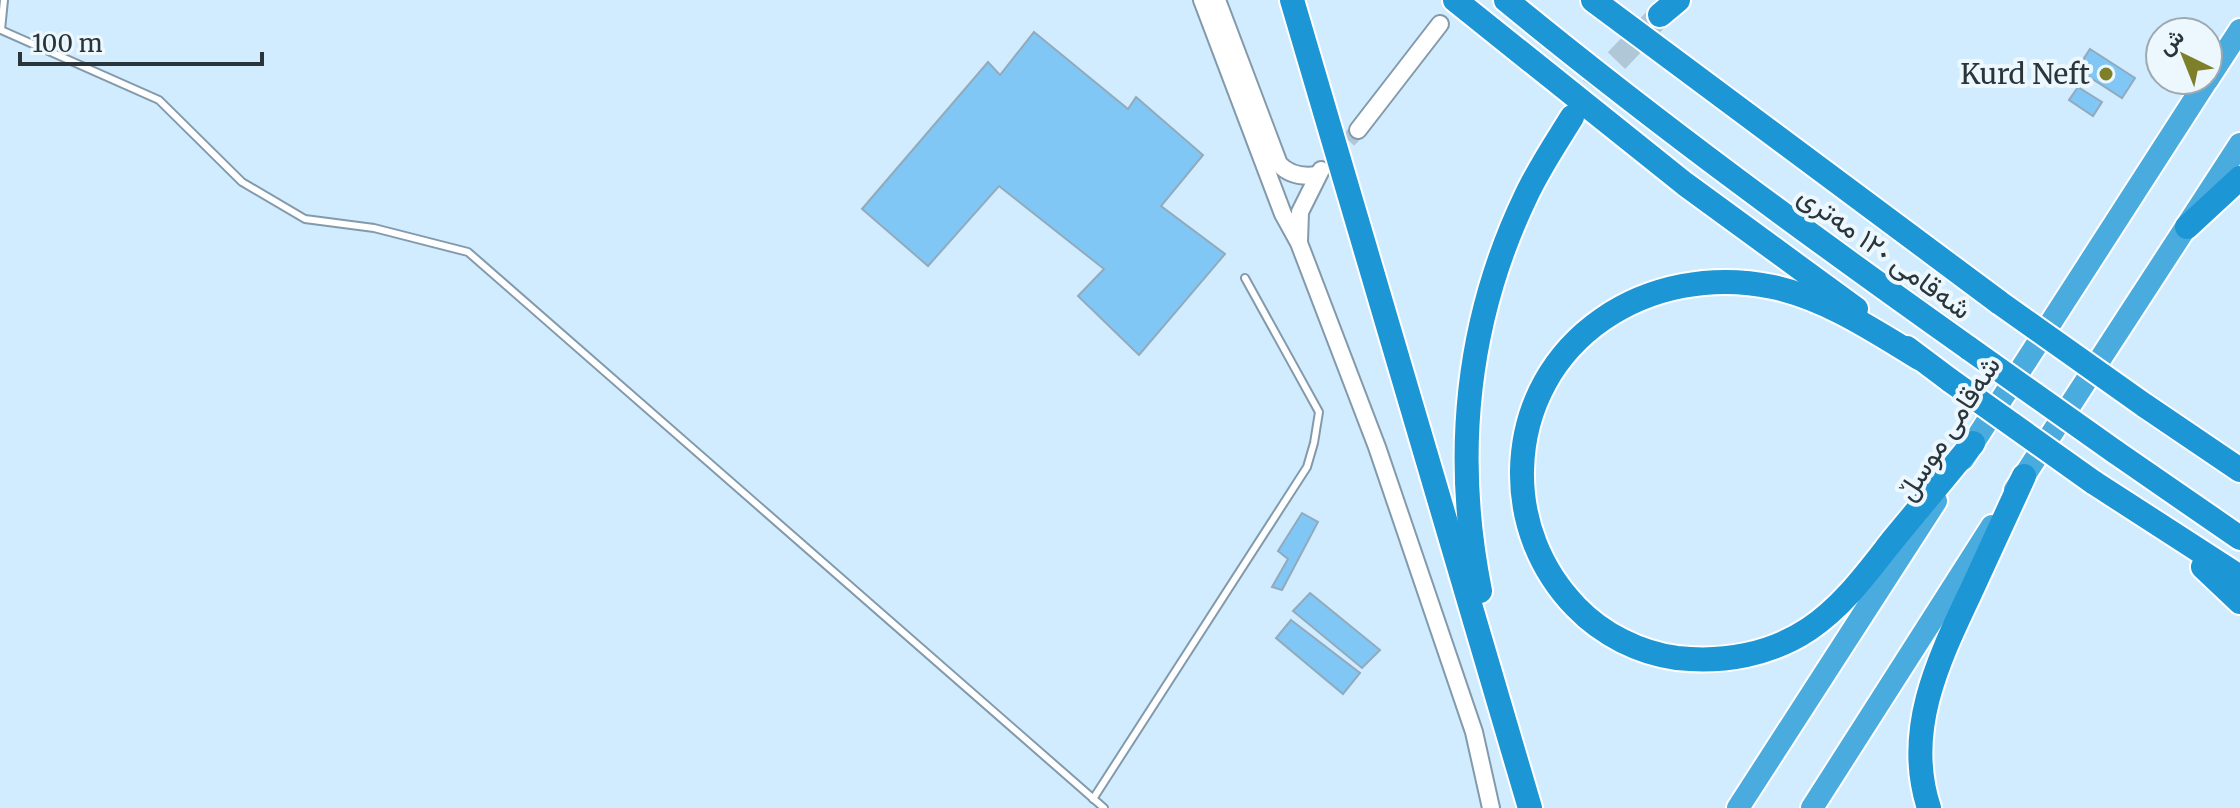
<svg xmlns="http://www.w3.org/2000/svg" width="2240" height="808" viewBox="0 0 2240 808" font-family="Merriweather,Vazirmatn,serif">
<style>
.building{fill:#81c7f6;stroke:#91aabc;stroke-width:2}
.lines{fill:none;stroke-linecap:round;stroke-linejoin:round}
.tertiary-tunnel{stroke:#b0c7d8;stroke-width:16;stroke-dasharray:16 8;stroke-linecap:butt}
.motorway-tunnel{stroke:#b0c7d8;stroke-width:24;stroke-dasharray:24 12;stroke-linecap:butt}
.service-casing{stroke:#829aab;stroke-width:10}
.tertiary-casing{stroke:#829aab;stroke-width:20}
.trunk-casing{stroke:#fff;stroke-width:26}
.motorway-casing{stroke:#fff;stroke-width:28}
.service{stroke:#fff;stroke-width:6}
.tertiary{stroke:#fff;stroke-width:16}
.trunk{stroke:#4aabde;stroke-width:22}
.motorway{stroke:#1c96d5;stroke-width:24}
.motorway-bridge-casing{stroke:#fff;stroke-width:28;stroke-linecap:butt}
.motorway-bridge{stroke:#1c96d5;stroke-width:24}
.poi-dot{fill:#7d7f29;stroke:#ecf7fe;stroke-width:3}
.labels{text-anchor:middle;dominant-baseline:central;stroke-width:8;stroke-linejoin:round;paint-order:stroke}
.poi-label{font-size:28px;fill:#2a343b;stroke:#ecf7fe;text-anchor:end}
.street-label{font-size:28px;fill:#2a343b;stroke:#ecf7fe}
</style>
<rect width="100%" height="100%" fill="#d2ecff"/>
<g class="building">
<path d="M1034,32L1128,109L1136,97L1203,155L1161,206L1225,254L1139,355L1078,296L1104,269L999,186L928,266L862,209L988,62L1000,75Z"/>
<path d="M2090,49L2135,78L2122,98L2077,69Z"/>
<path d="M2078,87L2102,102L2093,116L2069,100Z"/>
<path d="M1302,513L1318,522L1282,590L1272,587L1288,559L1278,551Z"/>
<path d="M1310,593L1380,650L1362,668L1293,611Z"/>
<path d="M1291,620L1360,673L1343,694L1276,638Z"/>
</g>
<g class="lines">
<path class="tertiary-tunnel" d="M1332,158L1358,130"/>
<path class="motorway-tunnel" d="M1572,117L1597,81L1660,15"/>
<defs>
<g id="service">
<path d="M4,0L1,30L159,100L242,182L305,219L374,228L468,252L1104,808"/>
<path d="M1093,799L1307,467L1314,443L1319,412L1245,278"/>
</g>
<g id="tertiary">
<path d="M1202,0L1283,214L1299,243L1377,447L1474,732L1491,808"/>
<path d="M1217,0L1279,164C1289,175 1303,177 1317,175"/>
<path d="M1358,130L1440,24"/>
<path d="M1299,242L1300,212L1321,170"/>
</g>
<g id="trunk">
<path d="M2208,79L2240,30"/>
<path d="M1963,459L2207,80"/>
<path d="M2015,490L2240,144"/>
<path d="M1738,808L1936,501"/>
<path d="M1812,808L1992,526"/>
</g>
<g id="motorway">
<path d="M1292,0L1530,808"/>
<path d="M1455,0L1685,184L1856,309"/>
<path d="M1506,0C1656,123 1812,237 1970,349"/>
<path d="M1593,0L2000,303"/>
<path d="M1660,15L1678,0"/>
<path d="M2187,227L2240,178"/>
<path d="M1907,348L1951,381"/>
<path d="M1919,358C1873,330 1827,299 1773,287C1650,261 1525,338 1522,470C1521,521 1540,570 1576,607C1602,634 1639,653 1677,658C1723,663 1770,655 1809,629C1843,606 1867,573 1892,541C1919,508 1946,476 1973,443"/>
<path d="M2144,405L2240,470"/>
<path d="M2114,451L2240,538"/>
<path d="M2093,482L2240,577"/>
<path d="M2203,567L2240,602"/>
<path d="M1480,591C1453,456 1466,321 1526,196C1539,168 1556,143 1572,117"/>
<path d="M1929,808C1903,729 1940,657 1973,587C1990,550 2007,513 2024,476"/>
</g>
</defs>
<use href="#service" class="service-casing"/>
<use href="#tertiary" class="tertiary-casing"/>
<use href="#trunk" class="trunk-casing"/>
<use href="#motorway" class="motorway-casing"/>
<use href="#service" class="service"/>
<use href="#tertiary" class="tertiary"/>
<use href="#trunk" class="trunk"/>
<use href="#motorway" class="motorway"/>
<defs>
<g id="motorway-bridge">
<path d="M2000,303L2144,405"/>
<path d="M1970,349L2114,451"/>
<path d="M1951,381L2093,482"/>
</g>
</defs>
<use href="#motorway-bridge" class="motorway-bridge-casing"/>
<use href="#motorway-bridge" class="motorway-bridge"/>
</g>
<circle class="poi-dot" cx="2106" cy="74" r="8"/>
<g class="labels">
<g class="poi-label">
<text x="2090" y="74">Kurd Neft</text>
</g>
<g class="street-label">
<text transform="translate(1885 252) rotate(36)">شەقامی ١٢٠ مەتری</text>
<text transform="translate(1948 428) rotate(-57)">شەقامی موسڵ</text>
</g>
</g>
<g transform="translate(2184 56) rotate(317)"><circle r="38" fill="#ecf7fe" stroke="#9ea9b0" stroke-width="2"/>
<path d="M0-6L14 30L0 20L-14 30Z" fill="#7d7f29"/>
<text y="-12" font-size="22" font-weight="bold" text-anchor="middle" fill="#2a343b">ش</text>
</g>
<path d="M20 52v12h242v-12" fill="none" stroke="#2a343b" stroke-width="4"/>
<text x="32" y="52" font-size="24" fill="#2a343b" stroke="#ecf7fe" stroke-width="6" paint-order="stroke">100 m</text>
</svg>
